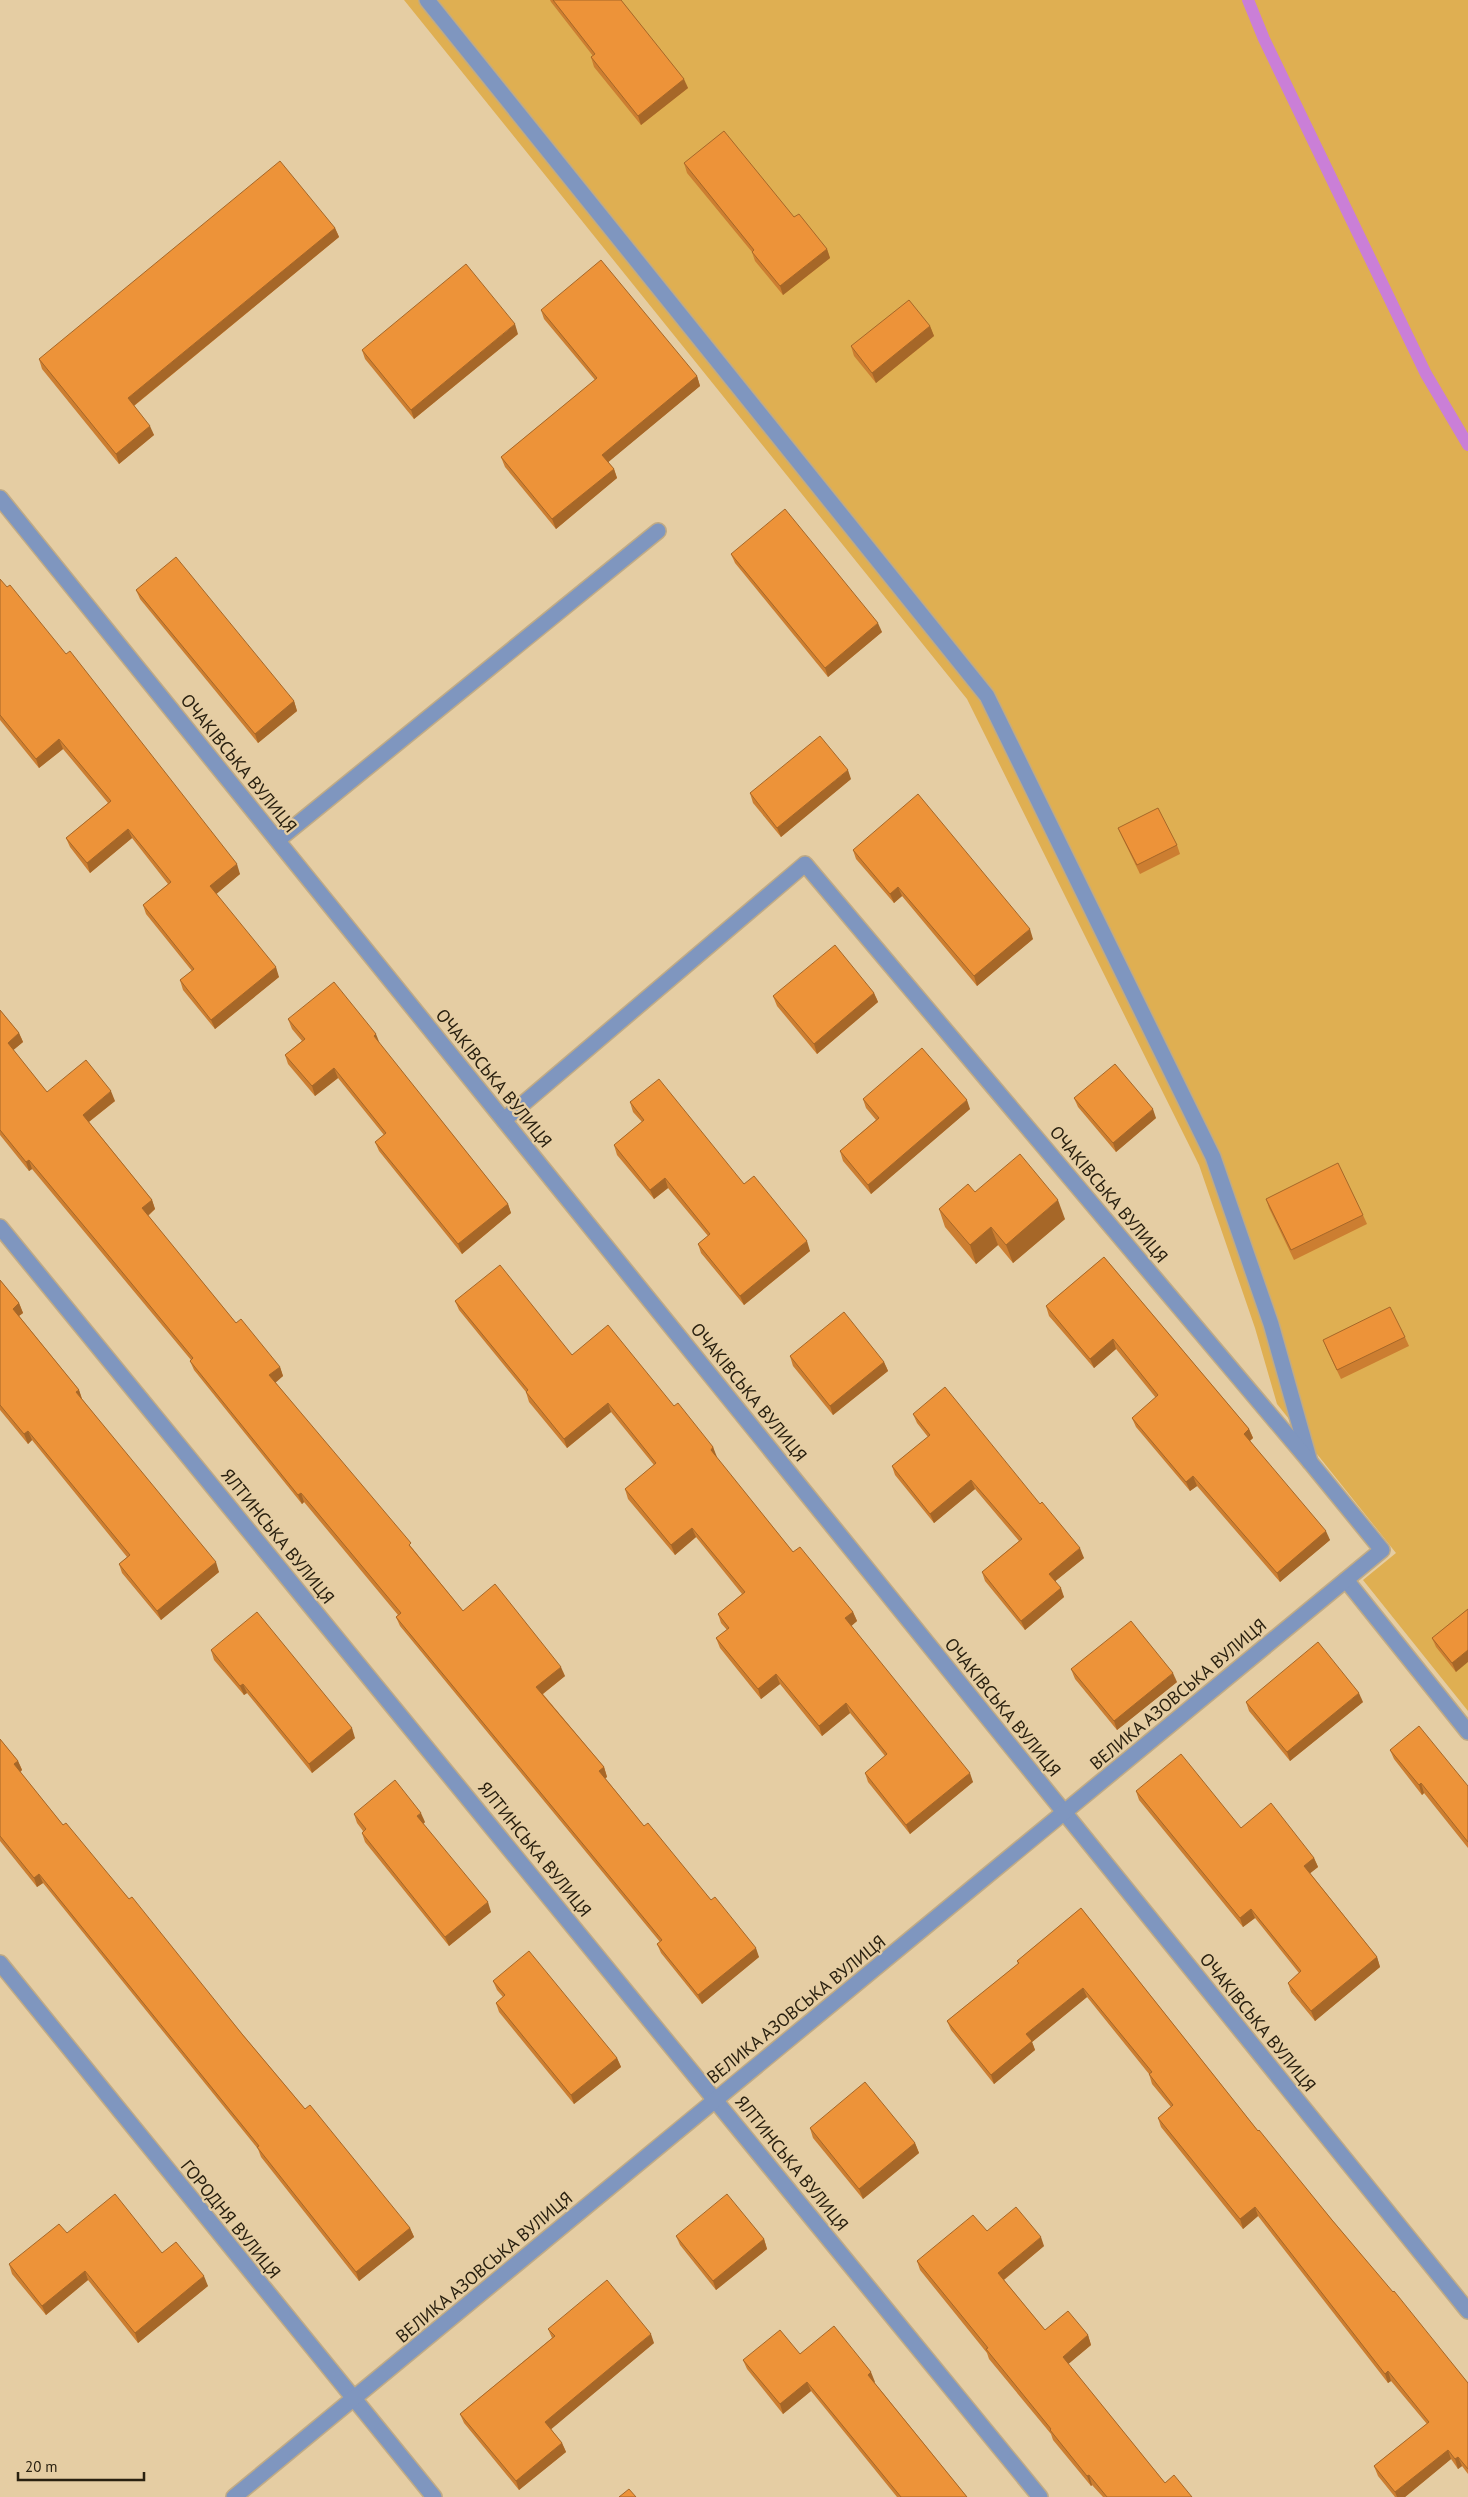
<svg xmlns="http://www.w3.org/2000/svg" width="1468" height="2497" viewBox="0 0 1468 2497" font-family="'PT Sans',sans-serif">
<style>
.green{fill:#dfaf52}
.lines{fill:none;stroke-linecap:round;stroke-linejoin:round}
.stream{stroke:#ca7fd7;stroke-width:12}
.lane-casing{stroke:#c0ab86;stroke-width:18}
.street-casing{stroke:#c0ab86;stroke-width:18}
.lane{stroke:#7f96bf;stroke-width:15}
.street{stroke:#7f96bf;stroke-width:15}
.wall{fill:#cc7e31}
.shaded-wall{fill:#a66728}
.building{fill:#ed9339;stroke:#a66728}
.labels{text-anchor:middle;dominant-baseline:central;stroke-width:4.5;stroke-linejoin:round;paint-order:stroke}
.street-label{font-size:18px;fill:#2a2110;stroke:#e5cda3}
</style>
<rect width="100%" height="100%" fill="#e5cda3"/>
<path class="green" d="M404,0H1468V1711L1363,1580L1396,1553L1277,1404L1255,1328L1199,1165L967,699Z"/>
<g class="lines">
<path class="stream" d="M1248,0L1264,39L1426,374L1468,445"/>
<defs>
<g id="lane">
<path d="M427,0L987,696L1213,1157L1271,1324L1310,1462"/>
<path d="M278,840L658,531"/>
<path d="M1346,1580L1468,1732"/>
</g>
<g id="street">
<path d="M0,498L1468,2311"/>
<path d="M0,1227L1040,2497"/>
<path d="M0,1963L434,2497"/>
<path d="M234,2497L1382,1550L1310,1462L805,864L504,1120"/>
</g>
</defs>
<use href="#lane" class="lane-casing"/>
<use href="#street" class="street-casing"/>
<use href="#lane" class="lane"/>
<use href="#street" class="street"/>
</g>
<g class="wall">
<path d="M550,0H621L688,88L641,125L594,67L591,57L593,56L551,2Z"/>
<path d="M684,163L794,217L827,249L830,258L783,295L755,261L752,252L687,173Z"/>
<path d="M335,228L339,237L134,406L154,435L119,464L42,369L39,359Z"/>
<path d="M541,310L697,376L700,386L608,462L614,469L617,478L556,529L505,467L501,457L595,380L544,319Z"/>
<path d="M930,326L934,336L876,383L854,356L851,346Z"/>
<path d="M518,334L414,419L365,359L362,350Z"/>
<path d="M731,554L882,632L828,677L735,563Z"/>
<path d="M0,579L240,874L216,894L279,977L215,1029L183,990L180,980L192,971L146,914L143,905L168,884L132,838L90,873L70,847L66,838L108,803L63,749L39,768L0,720Z"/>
<path d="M136,590L294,701L297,711L258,743L140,599Z"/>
<path d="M851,779L781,837L753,803L750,793Z"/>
<path d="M1118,828L1177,845L1180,854L1140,874L1122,837Z"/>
<path d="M853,850L1033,939L977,986L902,896L894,903L856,859Z"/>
<path d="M874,993L878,1002L817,1054L777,1006L773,996Z"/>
<path d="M0,1010L19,1033L23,1042L13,1050L47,1092L115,1101L89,1122L152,1200L155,1209L148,1216L236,1323L280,1367L283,1376L275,1382L413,1549L463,1611L565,1676L543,1694L604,1767L607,1777L605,1778L644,1826L711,1900L759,1957L702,2004L661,1953L657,1944L660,1942L400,1626L396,1617L398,1615L304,1502L302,1504L194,1370L190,1361L191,1360L102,1253L32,1169L29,1171L0,1135Z"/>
<path d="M288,1019L379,1043L508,1204L511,1213L462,1254L379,1151L375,1142L384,1135L338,1078L315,1096L288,1064L285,1055L302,1041L292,1029Z"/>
<path d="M1074,1098L1156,1118L1116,1152L1078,1107Z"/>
<path d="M863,1099L970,1109L871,1194L843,1161L840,1151L876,1120L866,1108Z"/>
<path d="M630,1102L744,1184L810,1251L744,1305L701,1253L698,1244L708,1236L668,1188L654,1199L617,1155L614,1145L642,1122L633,1112Z"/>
<path d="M975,1192L1065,1219L1013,1263L998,1245L976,1264L945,1227L939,1209Z"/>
<path d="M1266,1199L1363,1215L1367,1224L1294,1260L1269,1208Z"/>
<path d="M1104,1257L1249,1429L1253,1438L1250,1441L1330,1540L1280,1582L1197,1486L1190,1491L1136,1427L1132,1418L1156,1398L1116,1349L1094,1368L1049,1316L1046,1306Z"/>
<path d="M0,1280L19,1303L23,1313L19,1316L79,1390L82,1399L219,1572L161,1620L122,1573L119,1564L127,1557L32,1440L28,1444L0,1410Z"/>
<path d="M455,1301L572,1355L674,1406L713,1447L716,1457L793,1552L853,1612L857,1621L851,1626L973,1782L910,1834L868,1782L865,1773L885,1756L850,1713L822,1736L780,1684L761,1699L720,1648L716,1638L727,1630L721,1623L718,1614L742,1594L696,1537L675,1555L628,1499L625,1489L654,1465L611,1412L567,1448L529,1402L526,1392L459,1310Z"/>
<path d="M1405,1337L1409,1346L1341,1379L1327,1350L1323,1340Z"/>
<path d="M790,1356L884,1362L888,1371L833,1415L793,1366Z"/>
<path d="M913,1414L1084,1558L1055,1581L1064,1597L1025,1630L985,1581L982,1572L1019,1541L975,1489L934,1523L895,1475L892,1466L928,1437L917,1423Z"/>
<path d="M1468,1609L1456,1672L1436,1647L1432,1638Z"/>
<path d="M211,1650L355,1738L312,1773L247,1693L244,1695L214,1660Z"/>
<path d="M1071,1669L1177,1682L1117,1730L1075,1679Z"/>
<path d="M1246,1702H1363L1290,1761L1249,1711Z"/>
<path d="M0,1739L18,1761L22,1770L20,1772L63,1825L129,1899L305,2109L410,2228L414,2237L359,2281L261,2157L258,2149L43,1883L37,1887L0,1841Z"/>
<path d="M1390,1750L1468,1786V1848L1424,1793L1422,1795L1394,1759Z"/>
<path d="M1136,1791L1241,1828L1314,1858L1318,1867L1310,1873L1377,1957L1380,1967L1315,2021L1291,1992L1288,1983L1299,1973L1255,1918L1243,1927L1139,1800Z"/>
<path d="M354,1814L425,1822L423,1824L491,1912L449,1946L365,1842L362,1833L363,1831L357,1823Z"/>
<path d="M1081,1908L1258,2131L1468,2383V2474L1462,2466L1458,2469L1451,2459L1405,2497H1395L1378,2476L1374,2466L1427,2424L1391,2381L1388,2383L1258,2216L1243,2229L1161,2127L1158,2118L1171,2107L1152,2084L1149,2074L1087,1997L1032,2042L1035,2050L994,2084L951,2030L947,2021L1018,1964L1017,1961Z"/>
<path d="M493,1981L617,2058L621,2067L574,2104L499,2012L496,2003L503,1997L497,1990Z"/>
<path d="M810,2128L915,2143L919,2153L863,2199L813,2138Z"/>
<path d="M987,2231L1044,2246L1004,2280L1045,2330L1088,2335L1091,2345L1068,2364L1165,2483L1192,2497H1103L1092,2485L1091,2486L1053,2440L1051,2434L989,2359L987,2353L920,2270L917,2261Z"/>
<path d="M67,2233L162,2253L208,2286L138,2343L88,2280L46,2315L12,2274L9,2264Z"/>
<path d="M676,2236L764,2239L767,2249L716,2290L680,2245Z"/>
<path d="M548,2329L654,2343L551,2429L562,2443L566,2452L519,2490L464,2423L460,2414L552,2338Z"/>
<path d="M800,2354L875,2382H874L967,2497H897L811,2391L783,2414L747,2369L743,2360Z"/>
</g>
<g class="shaded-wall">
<path d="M684,79L688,88L641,125L638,116Z"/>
<path d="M335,228L339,237L131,408L128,398Z"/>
<path d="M827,249L830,258L783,295L780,286Z"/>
<path d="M515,324L518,334L414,419L411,410Z"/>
<path d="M930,326L934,336L876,383L872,373Z"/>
<path d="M697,376L700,386L606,464L602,455Z"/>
<path d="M150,426L154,435L119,464L116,454Z"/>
<path d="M614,469L617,478L556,529L552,519Z"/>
<path d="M878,623L882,632L828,677L825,668Z"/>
<path d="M294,701L297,711L258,743L255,734Z"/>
<path d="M59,739L63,749L39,768L36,759Z"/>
<path d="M848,770L851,779L781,837L777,828Z"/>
<path d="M128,829L132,838L90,873L87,863Z"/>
<path d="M237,864L240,874L214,896L210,886Z"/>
<path d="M898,887L902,896L894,903L890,894Z"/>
<path d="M1030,929L1033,939L977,986L974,976Z"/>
<path d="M276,967L279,977L215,1029L211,1020Z"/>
<path d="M874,993L878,1002L817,1054L814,1044Z"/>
<path d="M19,1033L23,1042L11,1052L8,1043Z"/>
<path d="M376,1034L380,1044L374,1036Z"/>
<path d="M334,1068L338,1078L315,1096L312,1086Z"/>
<path d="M111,1091L115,1101L86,1124L83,1115Z"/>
<path d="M967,1100L970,1109L871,1194L868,1185Z"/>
<path d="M1153,1109L1156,1118L1116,1152L1113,1143Z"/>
<path d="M29,1160L32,1169L29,1171L26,1162Z"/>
<path d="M665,1178L668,1188L654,1199L650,1190Z"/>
<path d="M152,1200L155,1209L145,1218L142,1208Z"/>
<path d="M1058,1200L1065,1219L1013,1263L1006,1245Z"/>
<path d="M508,1204L511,1213L462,1254L458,1244Z"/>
<path d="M991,1227L998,1245L976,1264L970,1245Z"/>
<path d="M807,1241L810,1251L744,1305L740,1296Z"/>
<path d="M19,1303L23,1313L16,1318L13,1309Z"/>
<path d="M1113,1339L1116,1349L1094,1368L1090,1359Z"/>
<path d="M884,1362L888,1371L833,1415L830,1406Z"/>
<path d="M280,1367L283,1376L273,1385L269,1375Z"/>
<path d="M79,1390L82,1399L79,1402L76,1392Z"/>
<path d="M608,1403L611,1412L567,1448L564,1439Z"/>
<path d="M1249,1429L1253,1438L1247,1443L1244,1434Z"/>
<path d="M28,1431L32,1440L28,1444L24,1434Z"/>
<path d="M713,1447L717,1457L714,1459L711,1450Z"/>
<path d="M1193,1476L1197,1486L1190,1491L1186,1482Z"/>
<path d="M971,1480L975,1489L934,1523L930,1514Z"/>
<path d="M301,1493L304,1502L302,1504L298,1495Z"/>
<path d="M692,1528L696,1537L675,1555L671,1545Z"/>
<path d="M1326,1531L1330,1540L1280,1582L1277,1573Z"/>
<path d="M1080,1548L1084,1558L1053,1583L1049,1574Z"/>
<path d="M216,1562L219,1572L161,1620L157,1611Z"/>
<path d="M1061,1588L1064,1597L1025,1630L1021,1621Z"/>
<path d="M853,1612L857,1621L849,1628L845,1618Z"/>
<path d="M1468,1650V1662L1456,1672L1452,1663Z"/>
<path d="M561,1667L565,1676L540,1696L536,1687Z"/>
<path d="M1173,1673L1177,1682L1117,1730L1114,1721Z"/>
<path d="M776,1674L780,1684L761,1699L758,1689Z"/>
<path d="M243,1684L247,1693L244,1695L240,1686Z"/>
<path d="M1359,1693L1363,1702L1290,1761L1287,1752Z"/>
<path d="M846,1703L850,1713L822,1736L819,1726Z"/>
<path d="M352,1728L355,1738L312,1773L309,1764Z"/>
<path d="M18,1761L22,1770L18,1774L14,1764Z"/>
<path d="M604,1767L607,1777L603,1780L599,1771Z"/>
<path d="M970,1773L973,1782L910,1834L906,1825Z"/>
<path d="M1421,1783L1424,1793L1422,1795L1419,1785Z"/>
<path d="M421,1813L425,1822L421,1826L417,1816Z"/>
<path d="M1314,1858L1318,1867L1308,1875L1304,1866Z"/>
<path d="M39,1874L43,1883L37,1887L34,1878Z"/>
<path d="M488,1902L491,1912L449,1946L445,1937Z"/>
<path d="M1251,1909L1255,1918L1243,1927L1240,1918Z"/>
<path d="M756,1948L759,1957L702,2004L698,1995Z"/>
<path d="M1377,1957L1380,1967L1315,2021L1311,2011Z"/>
<path d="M1083,1988L1087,1997L1032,2042L1035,2050L994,2084L991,2075L1026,2034Z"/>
<path d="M617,2058L621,2067L574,2104L571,2095Z"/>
<path d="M915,2143L919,2153L863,2199L859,2189Z"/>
<path d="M1255,2207L1258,2216L1243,2229L1240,2219Z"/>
<path d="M410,2228L414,2237L359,2281L356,2272Z"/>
<path d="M1041,2237L1044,2246L1001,2282L998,2273Z"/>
<path d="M764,2239L767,2249L716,2290L713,2281Z"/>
<path d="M85,2271L88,2280L46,2315L42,2306Z"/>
<path d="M204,2276L208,2286L138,2343L135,2333Z"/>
<path d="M651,2334L654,2343L549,2431L545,2422Z"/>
<path d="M1088,2335L1091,2345L1066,2366L1063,2357Z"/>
<path d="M1388,2371L1391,2381L1388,2383L1385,2374Z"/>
<path d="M871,2372L875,2382L871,2385L868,2375Z"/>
<path d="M807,2382L811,2391L783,2414L780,2404Z"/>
<path d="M562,2443L566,2452L519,2490L516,2481Z"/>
<path d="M1448,2450L1451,2459L1405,2497H1397L1395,2492Z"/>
<path d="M1458,2457L1462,2466L1458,2469L1455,2459Z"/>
<path d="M1089,2475L1092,2485L1091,2486L1087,2476Z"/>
</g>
<g class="building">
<path d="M553,0H621L684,79L638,116L591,57L595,54Z"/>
<path d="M724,131L794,217L799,214L827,249L780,286L752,252L754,250L684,163Z"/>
<path d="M280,161L335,228L128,398L150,426L116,454L39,359Z"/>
<path d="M601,260L697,376L602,455L614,469L552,519L501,457L597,378L541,310Z"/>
<path d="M466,264L515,324L411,410L362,350Z"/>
<path d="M909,300L930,326L872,373L851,346Z"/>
<path d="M785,509L878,623L825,668L731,554Z"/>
<path d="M176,557L294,701L255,734L136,590Z"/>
<path d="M0,579L7,587L10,585L66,654L70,651L237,864L210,886L276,967L211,1020L180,980L194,969L143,905L171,882L128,829L87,863L66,838L111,801L59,739L36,759L0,715Z"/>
<path d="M820,736L848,770L777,828L750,793Z"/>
<path d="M918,794L1030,929L974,976L898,887L890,894L853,850Z"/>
<path d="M1158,808L1177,845L1137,865L1118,828Z"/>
<path d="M835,945L874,993L814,1044L773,996Z"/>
<path d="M334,982L376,1034L374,1036L508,1204L458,1244L375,1142L386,1133L334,1068L312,1086L285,1055L305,1039L288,1019Z"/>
<path d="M0,1010L19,1033L8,1043L47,1092L86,1060L111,1091L83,1115L152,1200L142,1208L236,1323L241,1319L280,1367L269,1375L411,1543L409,1545L463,1611L495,1584L561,1667L536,1687L604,1767L599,1771L644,1826L648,1823L711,1900L715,1897L756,1948L698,1995L657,1944L662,1940L396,1617L401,1613L301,1493L298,1495L190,1361L193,1358L99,1244L29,1160L26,1162L0,1130Z"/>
<path d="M922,1048L967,1100L868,1185L840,1151L879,1118L863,1099Z"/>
<path d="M1115,1064L1153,1109L1113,1143L1074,1098Z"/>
<path d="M659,1079L744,1184L754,1176L807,1241L740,1296L698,1244L710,1234L665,1178L650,1190L614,1145L644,1120L630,1102Z"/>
<path d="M1020,1154L1058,1200L1006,1245L991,1227L970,1245L939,1209L968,1184L975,1192Z"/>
<path d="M1338,1163L1363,1215L1291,1250L1266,1199Z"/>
<path d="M1104,1257L1249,1429L1244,1434L1326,1531L1277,1573L1193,1476L1186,1482L1132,1418L1158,1395L1113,1339L1090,1359L1046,1306Z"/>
<path d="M500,1265L572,1355L608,1325L674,1406L678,1403L713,1447L711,1450L793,1552L800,1547L853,1612L845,1618L970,1773L906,1825L865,1773L887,1754L846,1703L819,1726L776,1674L758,1689L716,1638L729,1628L718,1614L745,1592L692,1528L671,1545L625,1489L656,1463L608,1403L564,1439L526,1392L528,1390L455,1301Z"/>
<path d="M0,1280L19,1303L13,1309L79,1390L76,1392L216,1562L157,1611L119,1564L130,1555L28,1431L24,1434L0,1405Z"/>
<path d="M1390,1307L1405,1337L1337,1370L1323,1340Z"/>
<path d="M844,1312L884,1362L830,1406L790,1356Z"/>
<path d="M945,1387L1040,1504L1042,1502L1080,1548L1049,1574L1061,1588L1021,1621L982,1572L1022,1539L971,1480L930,1514L892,1466L930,1435L913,1414Z"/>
<path d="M1468,1609V1650L1452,1663L1432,1638Z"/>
<path d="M257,1612L352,1728L309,1764L243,1684L240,1686L211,1650Z"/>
<path d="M1131,1621L1173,1673L1114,1721L1071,1669Z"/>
<path d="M1318,1642L1359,1693L1287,1752L1246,1702Z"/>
<path d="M1419,1726L1468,1786V1842L1421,1783L1419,1785L1390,1750Z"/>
<path d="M0,1739L18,1761L14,1764L63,1825L66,1823L129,1899L132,1897L242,2034L305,2109L310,2105L410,2228L356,2272L257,2147L259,2146L39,1874L34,1878L0,1836Z"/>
<path d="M1181,1754L1241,1828L1271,1803L1314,1858L1304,1866L1377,1957L1311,2011L1288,1983L1301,1971L1251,1909L1240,1918L1136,1791Z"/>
<path d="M395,1780L421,1813L417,1816L488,1902L445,1937L362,1833L366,1829L354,1814Z"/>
<path d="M1081,1908L1258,2131L1259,2130L1332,2220L1393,2292L1394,2291L1468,2383V2469L1458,2457L1455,2459L1448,2450L1395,2492L1374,2466L1429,2422L1388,2371L1385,2374L1255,2207L1240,2219L1158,2118L1173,2105L1149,2074L1152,2072L1083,1988L1026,2034L1032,2041L991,2075L947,2021L1019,1963L1017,1961Z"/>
<path d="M529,1951L617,2058L571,2095L496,2003L505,1995L493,1981Z"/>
<path d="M865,2082L915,2143L859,2189L810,2128Z"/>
<path d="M115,2194L162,2253L176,2242L204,2276L135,2333L85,2271L42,2306L9,2264L59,2224L67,2233Z"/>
<path d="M727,2194L764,2239L713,2281L676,2236Z"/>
<path d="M1016,2207L1041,2237L998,2273L1045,2330L1068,2311L1088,2335L1063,2357L1165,2483L1174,2475L1192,2497H1107L1089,2475L1087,2476L1050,2430L1051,2429L986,2349L988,2348L917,2261L973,2215L987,2231Z"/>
<path d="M607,2280L651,2334L545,2422L562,2443L516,2481L460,2414L555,2336L548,2329Z"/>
<path d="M834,2326L871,2372L868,2375L967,2497H901L807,2382L780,2404L743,2360L780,2330L800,2354Z"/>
<path d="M629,2489L636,2497H619Z"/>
</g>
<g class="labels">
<g class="street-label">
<text transform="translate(239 763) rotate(51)">ОЧАКІВСЬКА ВУЛИЦЯ</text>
<text transform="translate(494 1078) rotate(51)">ОЧАКІВСЬКА ВУЛИЦЯ</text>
<text transform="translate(1109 1194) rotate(50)">ОЧАКІВСЬКА ВУЛИЦЯ</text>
<text transform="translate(749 1392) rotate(51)">ОЧАКІВСЬКА ВУЛИЦЯ</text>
<text transform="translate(278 1536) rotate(51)">ЯЛТИНСЬКА ВУЛИЦЯ</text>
<text transform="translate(1178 1694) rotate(-40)">ВЕЛИКА АЗОВСЬКА ВУЛИЦЯ</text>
<text transform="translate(1003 1707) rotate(51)">ОЧАКІВСЬКА ВУЛИЦЯ</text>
<text transform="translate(535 1849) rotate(51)">ЯЛТИНСЬКА ВУЛИЦЯ</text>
<text transform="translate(796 2009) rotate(-39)">ВЕЛИКА АЗОВСЬКА ВУЛИЦЯ</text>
<text transform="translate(1258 2022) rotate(51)">ОЧАКІВСЬКА ВУЛИЦЯ</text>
<text transform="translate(792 2163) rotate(51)">ЯЛТИНСЬКА ВУЛИЦЯ</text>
<text transform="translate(231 2219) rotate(51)">ГОРОДНЯ ВУЛИЦЯ</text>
<text transform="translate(484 2267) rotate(-40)">ВЕЛИКА АЗОВСЬКА ВУЛИЦЯ</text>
</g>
</g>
<path d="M18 2472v8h126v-8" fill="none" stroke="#2a2110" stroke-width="2.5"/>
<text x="25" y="2472" font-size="15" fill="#2a2110" stroke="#e5cda3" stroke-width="4" paint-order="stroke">20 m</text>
</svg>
